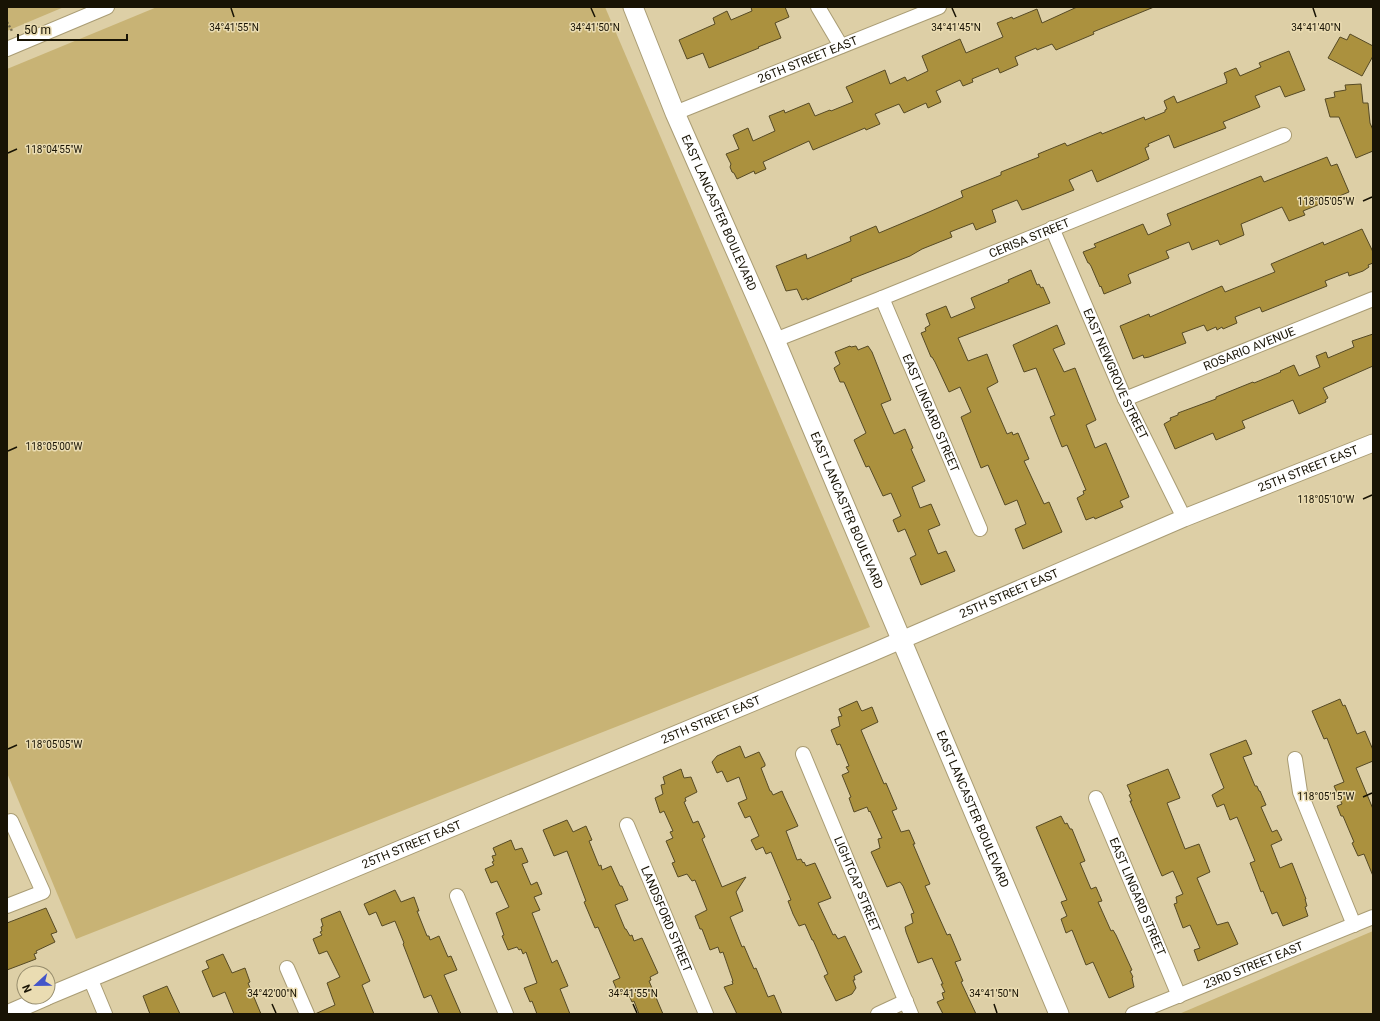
<svg xmlns="http://www.w3.org/2000/svg" width="1380" height="1021" viewBox="0 0 1380 1021" font-family="Roboto,sans-serif">
<style>
.green{fill:#c8b375}
.building{fill:#ab913e;stroke:#564a25}
.lines{fill:none;stroke-linecap:round;stroke-linejoin:round}
.minor-casing{stroke:#a99c74;stroke-width:16}
.tertiary-casing{stroke:#a99c74;stroke-width:19}
.secondary-casing{stroke:#a99c74;stroke-width:21}
.path{stroke:#756c51;stroke-width:2.5;stroke-dasharray:2 2;stroke-linecap:butt}
.minor{stroke:#fff;stroke-width:14}
.tertiary{stroke:#fff;stroke-width:17}
.secondary{stroke:#fff;stroke-width:19}
.ticks{fill:none;stroke:#181304;stroke-width:1.5}
.labels{text-anchor:middle;dominant-baseline:central;stroke-width:3;stroke-linejoin:round;paint-order:stroke}
.street-label{font-size:12px;fill:#181304;stroke:#eadcb2}
.ticks-label{font-size:10px;text-anchor:middle;fill:#181304;stroke:#eadcb2;stroke-width:3;stroke-linejoin:round;paint-order:stroke}
</style>
<rect width="100%" height="100%" fill="#ddcfa6"/>
<g class="green">
<path d="M7,7H64L7,31Z"/>
<path d="M157,7H605L870,627L76,939L7,773V69Z"/>
<path d="M1373,931V1014H1179Z"/>
</g>
<g class="building">
<path d="M751,7H785L789,17L775,23L781,38L758,47L759,48L709,68L703,53L687,59L679,40L715,24L713,18L727,11L731,20L752,11Z"/>
<path d="M1077,7H1154L1093,32L1094,34L1056,50L1052,44L1037,50L1036,48L1015,57L1018,65L1000,73L998,68L972,79L973,82L963,86L960,80L936,91L941,102L928,108L926,103L904,113L899,104L875,114L880,124L866,130L865,128L813,150L809,141L763,162L766,169L755,174L754,171L737,179L734,173L732,172L730,167L731,164L726,154L739,149L733,135L748,128L753,141L775,131L769,116L784,110L785,113L809,103L815,116L830,110L831,111L853,102L846,87L885,70L890,84L905,77L907,81L928,71L922,56L960,39L966,53L1003,37L997,23L1012,17L1013,19L1037,9L1042,23Z"/>
<path d="M1350,34L1373,46V56L1362,76L1328,58L1340,37L1347,40Z"/>
<path d="M1289,51L1305,90L1285,97L1280,86L1255,96L1260,107L1223,122L1226,128L1174,148L1169,135L1148,144L1149,146L1145,148L1149,159L1136,165L1097,182L1092,170L1069,180L1074,190L1029,208L1022,210L1017,200L992,210L996,222L976,230L973,223L950,232L952,237L922,249L910,256L851,279L852,281L807,300V298L802,300L797,289L786,291L776,266L806,254L807,259L851,241L850,237L876,226L879,233L929,212L963,197L961,191L1001,175V172L1039,157L1038,154L1065,143L1067,146L1101,132L1102,134L1144,117L1145,120L1165,112V110L1167,109L1164,101L1174,96L1177,103L1227,83L1226,81H1227L1224,73L1236,68L1240,76L1261,67L1259,63Z"/>
<path d="M1361,84L1363,103H1368L1370,123L1373,130V151L1356,158L1339,117H1330L1325,99L1335,97L1334,92L1346,90L1345,85Z"/>
<path d="M1327,157L1331,166L1337,164L1349,192L1303,211L1305,215L1289,221L1282,207L1241,224L1244,235L1220,245L1218,240L1192,250L1189,242L1166,251L1169,258L1129,274L1128,275L1131,283L1104,294L1101,286L1100,287L1091,266L1089,263H1088L1083,252L1096,247L1094,244L1143,224L1148,235L1171,225L1167,214L1261,176L1264,182Z"/>
<path d="M1362,229L1373,252V263L1368,265L1369,267L1363,271L1349,276L1348,272L1325,281L1327,286L1262,312L1260,307L1235,317L1237,323L1223,329L1222,327L1217,330L1216,327L1207,331L1204,325L1182,333L1186,343L1149,357L1144,358L1143,355L1133,359L1120,326L1149,314L1150,317L1222,286L1225,292L1275,272L1271,264L1323,242L1324,245Z"/>
<path d="M1031,270L1037,285L1039,284L1041,288L1043,287L1050,303L958,338L968,361L987,354L998,382L987,388L1007,434L1012,432L1013,435L1018,433L1029,459L1024,461L1044,504L1049,502L1062,532L1023,549L1015,529L1026,524L1017,500L1005,505L988,465L981,468L961,417L971,412L960,387L949,392L935,362L932,357H931L921,333L926,331L925,328L930,325L926,314L946,306L951,318L975,308L971,298L1009,282L1008,280Z"/>
<path d="M1057,325L1065,344L1053,349L1064,372L1075,368L1096,420L1086,425L1095,448L1106,443L1129,497L1120,501L1123,507L1095,519L1094,517L1086,520L1077,498L1084,494L1083,491L1086,490L1067,445L1062,447L1050,417L1055,415L1036,368L1024,372L1013,345Z"/>
<path d="M1373,334V366L1323,388L1328,398L1325,400L1326,402L1299,414L1293,400L1242,421L1245,428L1216,440L1213,433L1175,449L1164,424L1171,420L1170,418L1178,415V413L1216,399V397L1253,382L1254,383L1281,372L1280,371L1294,365L1299,376L1320,367L1316,356L1326,352L1328,358L1354,347L1352,341Z"/>
<path d="M850,346L851,347L856,346L858,350L868,346L872,352L891,400L881,404L894,434L905,429L913,448L911,449L925,481L912,487L920,508L931,504L940,525L928,530L938,554L946,551L955,571L921,585L910,558L916,555L905,529L898,532L893,520L901,516L891,493L883,496L869,466L866,467L854,440L866,433L844,382H840L834,368L840,364L835,352Z"/>
<path d="M1340,699L1343,706L1345,705L1357,734L1365,731L1373,750V761L1356,768L1373,809V876L1364,854L1358,856L1352,843L1354,842L1343,816H1341L1337,806L1342,804L1334,786L1344,782L1327,738L1324,739L1312,711Z"/>
<path d="M857,701L861,710L862,711L872,707L878,722L861,730L884,784L886,783L897,809L892,811L901,832L909,830L915,844H913L930,884L925,886L947,935L950,934L961,960L955,962L963,981L961,982L976,1014H943L937,1002L944,999L942,993L945,992L941,984H943L932,958L918,963L906,932L905,927L913,923L911,914L914,913L903,886L900,882L887,887L871,852L880,848L878,839L882,838L870,811L869,812L867,807L854,812L849,798L851,797L842,775L849,772L846,767L849,766L840,744L837,745L831,730L840,726L838,717L842,716L839,709Z"/>
<path d="M1246,740L1252,754L1243,757L1255,786H1257L1259,791H1260L1266,805L1261,807L1272,832L1277,830L1282,840L1271,845L1280,868L1292,863L1306,899H1305L1307,906L1305,907L1308,916L1283,926L1277,912L1272,914L1263,891L1261,892L1250,863L1255,861L1237,817L1230,820L1224,804L1217,807L1212,795L1224,788L1210,754Z"/>
<path d="M740,746L745,758L759,752L765,764V766L761,768L770,791H771L773,795L782,791L784,796L798,826L786,831L797,860L801,859L803,863L804,862L806,866L815,863L831,898L818,903L833,935L835,934L838,939L845,936L862,972L854,976L855,980H853L856,988L852,994L836,1001L824,976L828,974L813,940H812L805,924L799,926L793,914L788,901L791,900L771,852L766,854L763,847L756,850L751,840L759,836L750,816L745,818L738,803L747,799L739,777L727,782L722,771L717,773L712,762L717,756Z"/>
<path d="M681,769L684,778L691,777L697,792L685,798L686,801L684,802L693,823L698,821L705,837L702,839L722,887L746,877L736,892L743,911L730,917L742,947L744,946L750,960L754,969L756,968L768,997L774,995L782,1014H737L724,987L733,984L732,981H733L723,952L720,953L718,947L710,950L702,929H700L695,916L707,910L695,880L692,881L687,874L678,877L672,863L675,862L666,841L673,838L670,832L673,831L664,811L660,813L655,798L663,794L661,785L665,784L663,777Z"/>
<path d="M1168,769L1180,798L1167,803L1185,849L1199,844L1210,872L1197,878L1217,925L1228,922L1238,944L1198,961L1194,950L1200,948L1190,925L1183,928L1174,904L1177,903L1176,897L1183,894L1173,871L1162,876L1130,801H1132L1129,795L1131,794L1127,785Z"/>
<path d="M1061,816L1065,824L1067,823L1070,829H1072L1085,861L1080,863L1091,889L1096,887L1102,901L1098,902L1111,931L1113,930L1116,935L1132,970L1130,971L1133,977L1132,978L1134,987L1109,998L1093,962L1086,965L1072,930L1066,933L1061,919L1067,916L1061,902L1067,900L1036,827Z"/>
<path d="M567,820L573,832L586,826L592,840L589,841L599,866L601,865L602,870L611,866L620,886H622L628,900L615,905L625,929H626L630,936L632,935L634,941L642,938L658,973L650,977L651,980L649,981L663,1014H639L634,1001L632,1002L628,993L627,992L619,995L613,981L620,978L598,927L595,928L584,902L586,901L567,851L554,856L543,830Z"/>
<path d="M511,840L515,850L522,848L528,862L522,864L531,885L537,882L542,894L534,897L540,910L532,913L552,963L557,960L568,986L560,989L570,1014H537L532,1001L530,1002L524,988L537,983L526,952L523,954L521,949L519,950L517,947L508,950L502,936L504,935L496,913L509,907L497,881L491,883L485,869L494,865L492,862L494,861L492,856L496,855L493,848Z"/>
<path d="M395,890L401,902L414,897L419,911H417L427,936H429L430,940L439,936L448,957L451,956L457,970L444,975L461,1014H439L431,995L424,998L403,944L404,943L395,921L382,926L376,912L369,915L364,904Z"/>
<path d="M46,908L57,932L51,934L55,942L36,951L37,953L34,954L36,959L7,970V923Z"/>
<path d="M340,911L370,981L362,985L374,1014H315L335,1005L327,983L340,977L327,951L319,954L313,939L322,935L320,932L322,931L321,927L323,926L321,919Z"/>
<path d="M223,954L232,973L245,968L250,982L248,983L261,1014H234L225,992L213,997L202,971L209,968L206,961Z"/>
<path d="M167,986L180,1014H150L143,996Z"/>
</g>
<g class="lines">
<defs>
<g id="minor">
<path d="M818,7L841,46"/>
<path d="M7,49L107,7"/>
<path id="s1" d="M675,113L939,7"/>
<path id="s2" d="M1052,228L1125,399L1184,518"/>
<path id="s3" d="M882,298L980,529"/>
<path id="s4" d="M775,340L882,298L1284,135"/>
<path id="s5" d="M1125,399L1373,299"/>
<path id="s6" d="M803,754L911,1014"/>
<path d="M1295,759L1300,792L1354,925"/>
<path id="s7" d="M1096,798L1179,996"/>
<path id="s8" d="M627,825L706,1014"/>
<path d="M457,896L506,1014"/>
<path d="M7,906L43,892L11,821"/>
<path d="M287,968L307,1014"/>
<path d="M90,978L105,1014"/>
<path d="M878,1014L906,1001"/>
<path id="s9" d="M1133,1014L1373,917"/>
</g>
<g id="tertiary">
<path id="s10" d="M48,996L869,654L1184,518L1373,443"/>
<path d="M7,1014L46,997"/>
</g>
<g id="secondary">
<path id="s11" d="M633,7L675,113L775,340L1059,1014"/>
</g>
</defs>
<use href="#minor" class="minor-casing"/>
<use href="#tertiary" class="tertiary-casing"/>
<use href="#secondary" class="secondary-casing"/>
<path class="path" d="M7,22L12,31"/>
<use href="#minor" class="minor"/>
<use href="#tertiary" class="tertiary"/>
<use href="#secondary" class="secondary"/>
</g>
<path class="ticks" d="M231,8L234,17M591,8L595,17M952,8L956,17M1313,8L1316,17M8,153L17,149M1363,201L1372,197M8,451L17,447M1363,499L1372,495M8,749L17,745M1363,797L1372,793M272,1004L276,1013M633,1004L637,1013M994,1004L997,1013"/>
<g class="labels">
<g class="street-label">
<text stroke="none"><textPath href="#s1" startOffset="143">26TH STREET EAST</textPath></text>
<text stroke="none"><textPath href="#s11" startOffset="223">EAST LANCASTER BOULEVARD</textPath></text>
<text stroke="none"><textPath href="#s4" startOffset="274">CERISA STREET</textPath></text>
<text stroke="none"><textPath href="#s5" startOffset="134">ROSARIO AVENUE</textPath></text>
<text stroke="none"><textPath href="#s2" startOffset="159">EAST NEWGROVE STREET</textPath></text>
<text stroke="none"><textPath href="#s3" startOffset="125">EAST LINGARD STREET</textPath></text>
<text stroke="none"><textPath href="#s10" startOffset="1366">25TH STREET EAST</textPath></text>
<text stroke="none"><textPath href="#s11" startOffset="547">EAST LANCASTER BOULEVARD</textPath></text>
<text stroke="none"><textPath href="#s10" startOffset="1042">25TH STREET EAST</textPath></text>
<text stroke="none"><textPath href="#s10" startOffset="718">25TH STREET EAST</textPath></text>
<text stroke="none"><textPath href="#s11" startOffset="871">EAST LANCASTER BOULEVARD</textPath></text>
<text stroke="none"><textPath href="#s10" startOffset="394">25TH STREET EAST</textPath></text>
<text stroke="none"><textPath href="#s6" startOffset="141">LIGHTCAP STREET</textPath></text>
<text stroke="none"><textPath href="#s7" startOffset="107">EAST LINGARD STREET</textPath></text>
<text stroke="none"><textPath href="#s8" startOffset="102">LANDSFORD STREET</textPath></text>
<text stroke="none"><textPath href="#s9" startOffset="130">23RD STREET EAST</textPath></text>
</g>
</g>
<g class="ticks-label">
<text x="234" y="31">34°41'55"N</text>
<text x="595" y="31">34°41'50"N</text>
<text x="956" y="31">34°41'45"N</text>
<text x="1316" y="31">34°41'40"N</text>
<text x="54" y="153">118°04'55"W</text>
<text x="1326" y="205">118°05'05"W</text>
<text x="54" y="450">118°05'00"W</text>
<text x="1326" y="503">118°05'10"W</text>
<text x="54" y="748">118°05'05"W</text>
<text x="1326" y="800">118°05'15"W</text>
<text x="272" y="997">34°42'00"N</text>
<text x="633" y="997">34°41'55"N</text>
<text x="994" y="997">34°41'50"N</text>
</g>
<rect width="1380" height="1021" fill="none" stroke="#181304" stroke-width="16"/>
<g transform="translate(36 985) rotate(248)"><circle r="19" fill="#eadcb2" stroke="#968c6c"/>
<path d="M0-3L7 15L0 10L-7 15Z" fill="#4355c9"/>
<text y="-6" font-size="11" font-weight="bold" text-anchor="middle" fill="#181304">N</text>
</g>
<path d="M18 34v6h109v-6" fill="none" stroke="#181304" stroke-width="2"/>
<text x="24" y="34" font-size="12" fill="#181304" stroke="#eadcb2" stroke-width="3" paint-order="stroke">50 m</text>
</svg>
